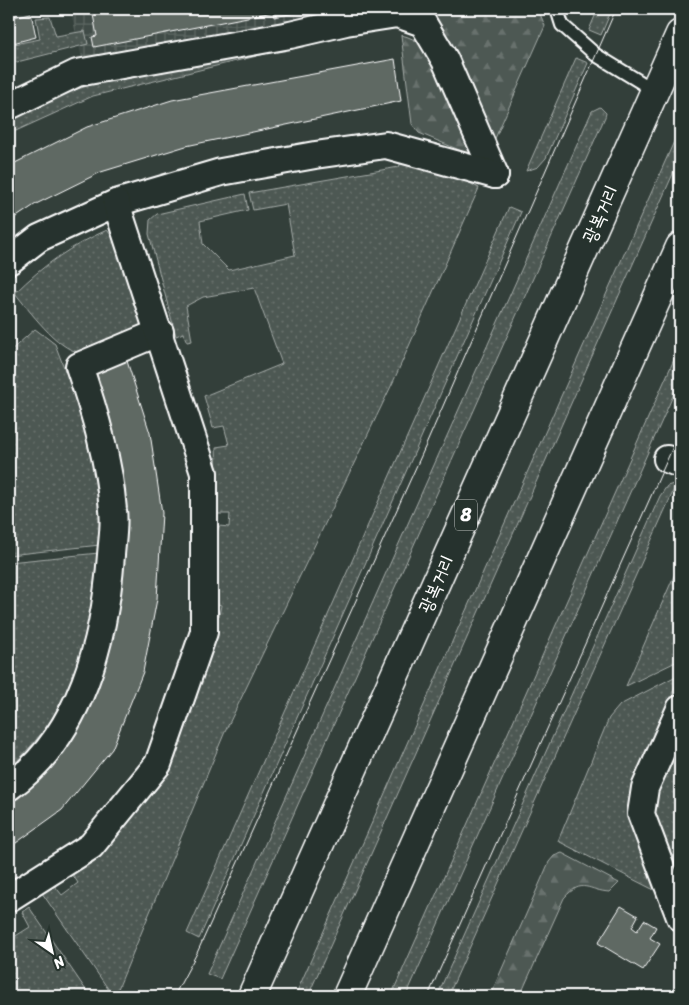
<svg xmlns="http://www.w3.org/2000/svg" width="689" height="1005" viewBox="0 0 689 1005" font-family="Sriracha,'Poor Story',sans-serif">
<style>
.industrial{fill:url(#industrial-grid)}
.grass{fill:url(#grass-dots);stroke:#a6aca9}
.forest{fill:url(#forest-firs);stroke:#a6aca9}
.building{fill:#5f6964;stroke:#fff}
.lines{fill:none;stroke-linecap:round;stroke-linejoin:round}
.service-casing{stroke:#fff;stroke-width:16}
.minor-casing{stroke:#fff;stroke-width:30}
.trunk-casing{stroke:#fff;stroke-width:31}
.service{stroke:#26332d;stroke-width:12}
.minor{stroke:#26332d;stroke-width:26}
.trunk{stroke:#26332d;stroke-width:28}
.tram{stroke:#fff;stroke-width:1}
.labels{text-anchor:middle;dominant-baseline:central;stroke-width:4.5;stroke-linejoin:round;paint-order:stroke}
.shield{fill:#26332d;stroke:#bec2c0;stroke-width:1}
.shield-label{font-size:18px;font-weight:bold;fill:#fff}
.street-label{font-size:19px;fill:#fff;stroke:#26332d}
</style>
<defs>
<pattern id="industrial-grid" width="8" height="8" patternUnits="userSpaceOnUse" patternTransform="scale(1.25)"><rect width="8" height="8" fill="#404c47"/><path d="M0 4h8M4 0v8" fill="none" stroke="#5d6763"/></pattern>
<pattern id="grass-dots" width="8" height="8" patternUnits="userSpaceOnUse" patternTransform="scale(1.25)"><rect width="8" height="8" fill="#4d5853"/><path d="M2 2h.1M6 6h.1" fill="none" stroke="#68716d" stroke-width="1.8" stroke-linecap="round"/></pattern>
<pattern id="forest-firs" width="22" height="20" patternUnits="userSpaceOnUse" patternTransform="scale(1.25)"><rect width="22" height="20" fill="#4d5853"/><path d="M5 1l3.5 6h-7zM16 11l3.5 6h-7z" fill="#68716d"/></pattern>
</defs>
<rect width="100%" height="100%" fill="#333f3a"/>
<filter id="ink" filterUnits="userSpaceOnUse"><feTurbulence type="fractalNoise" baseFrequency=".02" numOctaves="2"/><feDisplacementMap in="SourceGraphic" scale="10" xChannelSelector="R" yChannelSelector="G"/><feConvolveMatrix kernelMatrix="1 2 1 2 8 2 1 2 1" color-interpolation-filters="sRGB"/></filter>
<g filter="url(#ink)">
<path class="industrial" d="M70,9H365L82,58Z"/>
<g class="grass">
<path d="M598,9H612L601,35L589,30Z"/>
<path d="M50,17L56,36L85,31L88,44L9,64V45L40,39L36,18Z"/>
<path d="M310,43L93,96L9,134V120L68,92L100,82Z"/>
<path d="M576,58L588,63L546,158L538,167L526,171Z"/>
<path d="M600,107L606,113L605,117L220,979L207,974L592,111Z"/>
<path d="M680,128V158L308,996H295Z"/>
<path d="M402,160L458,177L479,188L394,380L224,734L115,996H113L42,893L54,885L62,895L78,883L71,872L114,833L211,616H219L221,605L212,601L219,526L229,527L230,514H218L216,447L229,445L224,426L213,428L204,396L282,364L254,288L203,297L186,306L192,341L187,342L183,333L176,336L149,234L150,220L157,214L245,194L248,210L200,221L203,244L229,270L295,255L286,204L253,210L249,193L399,167Z"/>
<path d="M509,207L521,212L199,939L187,933Z"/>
<path d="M107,230L123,250L146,322C131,330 97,353 79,352C58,350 28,309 15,293C43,265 71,246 107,230Z"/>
<path d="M35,329L55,344L79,407L100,496V545L9,555V352Z"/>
<path d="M680,346V380L406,996H391Z"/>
<path d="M677,483L448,996H437L660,496L667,486Z"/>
<path d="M99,553C97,572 97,591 94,610C83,670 55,728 9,768V562Z"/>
<path d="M680,562V660L626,686Z"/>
<path d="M680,674L638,781L658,892L558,841L609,718L620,705Z"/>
<path d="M680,747V884L654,809L656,796Z"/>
<path d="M29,907L90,996H9V929L14,937L30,927L22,912Z"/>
</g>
<g class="forest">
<path d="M433,9H538L545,26L493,143Z"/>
<path d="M401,35C435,42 437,77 449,104C458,123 472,142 483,160L419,133L412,124Z"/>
<path d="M562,853L619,883L610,892C588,891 583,877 564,898L520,996H490L549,862L554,856Z"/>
</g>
<g class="building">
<path d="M92,9H316L274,17L273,12L94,47L92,37L97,36Z"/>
<path d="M31,13L36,37L13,43L9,18Z"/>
<path d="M395,59L401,101L186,146L101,172L36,204L9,222V166L87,127L172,100Z"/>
<path d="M126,358L150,433L162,513L157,599L143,672L112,749L62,810L9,848V797L36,778L118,589L90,373Z"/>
<path d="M621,906L638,916L632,927L637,931L644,920L656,927L650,938L660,944L643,970L598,943Z"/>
</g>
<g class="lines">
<defs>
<path id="service" d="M557,9L562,25L596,55L655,91"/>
<g id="minor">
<path d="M9,106L77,73L290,35L346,22L397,14L423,23L445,60L495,175"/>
<path d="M9,261L39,238L116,203L221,172L315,155L386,145L495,175"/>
<path d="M667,459L680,464"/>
<path d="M680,709L645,788L641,814L680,917"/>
<path d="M9,787C81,736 105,639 111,555C112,541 115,524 113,510C109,461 95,413 79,366L160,332"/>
<path d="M9,898L91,846L158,764L204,632V473L116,203"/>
</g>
<g id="trunk">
<path d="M252,996L680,34"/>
<path d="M347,996L680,247"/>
</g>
</defs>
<use href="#service" class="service-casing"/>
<use href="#minor" class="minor-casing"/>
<use href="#trunk" class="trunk-casing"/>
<use href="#service" class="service"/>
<use href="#minor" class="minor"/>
<use href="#trunk" class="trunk"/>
<g class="tram">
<path d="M174,996L197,953L426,445L616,9"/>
<path d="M428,996L680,431"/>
</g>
</g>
</g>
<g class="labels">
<rect class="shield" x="455" y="499.5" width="22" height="31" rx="4"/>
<g class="shield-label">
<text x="466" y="515">8</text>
</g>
<g class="street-label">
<text transform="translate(600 214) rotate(-66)">광복거리</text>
<text transform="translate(436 584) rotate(-66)">광복거리</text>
</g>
</g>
<rect width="689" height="1005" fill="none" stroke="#26332d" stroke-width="30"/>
<rect x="15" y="15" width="659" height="975" fill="none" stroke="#fff" stroke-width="2" filter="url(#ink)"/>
<g transform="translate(52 952) rotate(146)" stroke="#26332d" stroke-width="4" paint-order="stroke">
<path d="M0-4L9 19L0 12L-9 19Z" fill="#ffffff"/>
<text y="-8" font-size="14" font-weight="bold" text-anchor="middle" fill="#ffffff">N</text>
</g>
</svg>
